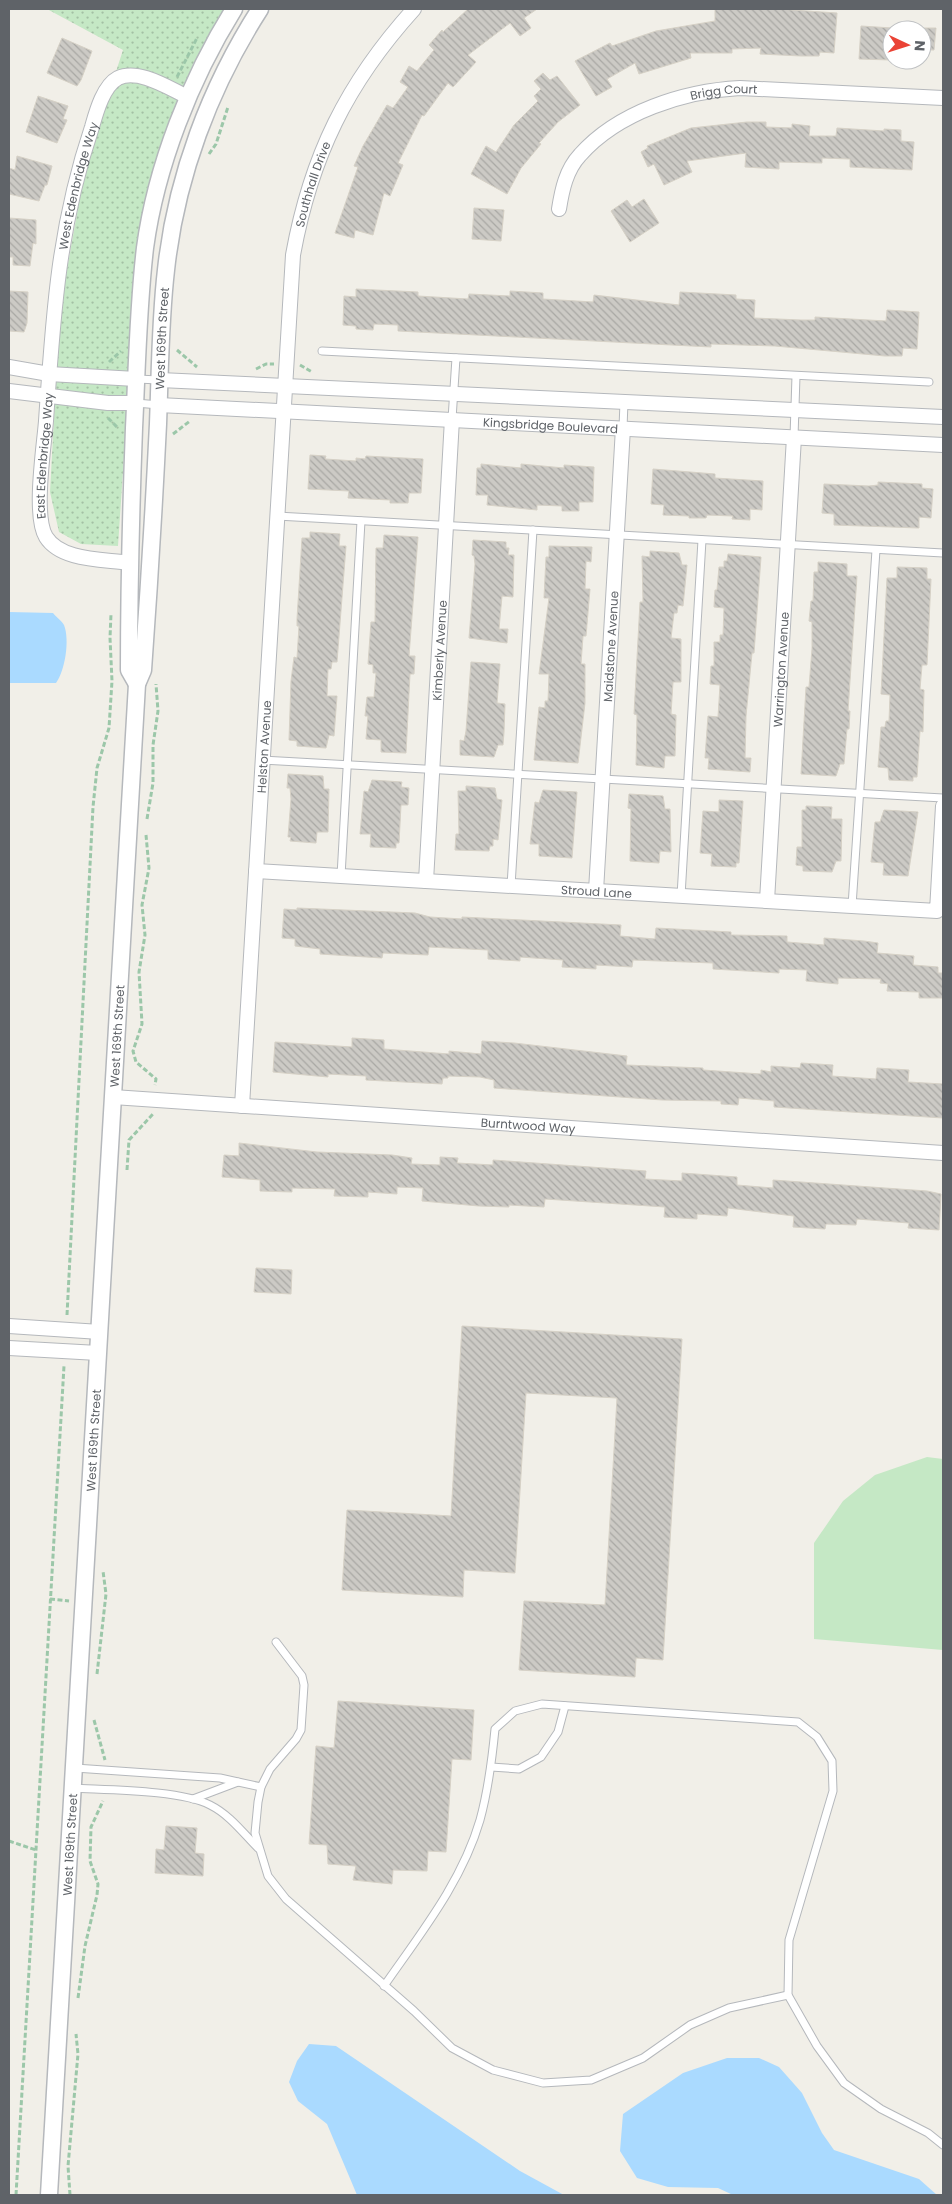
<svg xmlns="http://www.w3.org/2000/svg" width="952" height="2204" viewBox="0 0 952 2204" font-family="Poppins,sans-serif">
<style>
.grass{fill:url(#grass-dots)}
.garden{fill:#c5e8c5}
.water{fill:#aadaff}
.building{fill:url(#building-back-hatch);stroke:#d6d1c6}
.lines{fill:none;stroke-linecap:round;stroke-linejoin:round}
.service-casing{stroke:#b5b8bc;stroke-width:9}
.minor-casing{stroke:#b5b8bc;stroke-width:16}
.tertiary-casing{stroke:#b5b8bc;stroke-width:19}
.path{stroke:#9cc7a9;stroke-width:3;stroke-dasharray:5 2.5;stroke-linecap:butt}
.service{stroke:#fff;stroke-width:7}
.minor{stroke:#fff;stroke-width:14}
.tertiary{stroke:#fff;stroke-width:16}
.labels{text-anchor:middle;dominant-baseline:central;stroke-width:4;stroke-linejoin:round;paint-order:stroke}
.street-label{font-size:12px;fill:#5f6368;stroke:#fff}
</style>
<defs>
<pattern id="grass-dots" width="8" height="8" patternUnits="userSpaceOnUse" patternTransform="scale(1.25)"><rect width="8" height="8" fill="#c5e8c5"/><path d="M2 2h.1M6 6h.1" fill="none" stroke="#a3c0a4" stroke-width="1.8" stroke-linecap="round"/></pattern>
<pattern id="building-back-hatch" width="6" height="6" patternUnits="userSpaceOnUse" patternTransform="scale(1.25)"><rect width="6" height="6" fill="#cccac5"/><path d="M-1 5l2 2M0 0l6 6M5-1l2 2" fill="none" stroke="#a9a8a4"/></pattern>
</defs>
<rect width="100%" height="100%" fill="#f1efe8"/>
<path class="grass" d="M47,9H225L193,64L162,176L135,292L118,546L81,544L59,532L50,492L60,308L86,164L123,50Z"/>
<path class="garden" d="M927,1457L943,1459V1650L814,1639V1543L843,1501L875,1475Z"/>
<g class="water">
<path d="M9,612L53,613C56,617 62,621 64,625C70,640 65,671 56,683H9Z"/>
<path d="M309,2044L336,2046L520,2171L564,2195H357L327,2124L298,2101L289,2082L297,2061Z"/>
<path d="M727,2058H759L779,2067L802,2093L822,2133L834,2150L919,2179L937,2195H733L718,2188L668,2187L637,2178L620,2151L623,2114L683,2073Z"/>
</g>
<g class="building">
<path d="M468,9H537L524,18L531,28L520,36L510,23L468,55L476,62L453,87L448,83L424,116L422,115L398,163L403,165L390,196L384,193L373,235L355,230L354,238L335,233L358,167L354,166L363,146L387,105L393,108L408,87L400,82L409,66L417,71L434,50L429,45L442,30L443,32Z"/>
<path d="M715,9H777L837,13L834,53L820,52L819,56H801L760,54L761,48L732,49V53H690L691,58L639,74L635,63L607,79L612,87L596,96L575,61L610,43L612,46L656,31L715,21Z"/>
<path d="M861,26L892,28L891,60L859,59Z"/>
<path d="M922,28H936L934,50H922Z"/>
<path d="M62,38L92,51L81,80L77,86L47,73Z"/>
<path d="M543,73L550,80L557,76L580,105L558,122L539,143L541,144L521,168L507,194L471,174L486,146L496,152L514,125L538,101L534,96L541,89L534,81Z"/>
<path d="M38,96L68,106L63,119L67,120L57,143L26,132Z"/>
<path d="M747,122H766V127L792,128V124L810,126L809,136H836L837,128L884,131V129L901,130V141L914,142L912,170L850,167V159L822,158V163L779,162V169L745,167L746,153L687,161L692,172L664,185L654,164L648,167L641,152L648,148L647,146L691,128Z"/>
<path d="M17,156L52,166L47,185H45L39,201L9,194V168L15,170Z"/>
<path d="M644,199L659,223L630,242L611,211L627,200L632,207Z"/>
<path d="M474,208L504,210L501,241L472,239Z"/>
<path d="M9,218L36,220V244L33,243L30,266L13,265V257H9Z"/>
<path d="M356,289L418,292V296L468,299L469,294L510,296V291L543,293V299L593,302L594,295L679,305L680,292L736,295V299L755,300L754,318L801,320H815V317L886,321L887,310L919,312L917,349L903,348L902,356H885L775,346L711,344V347L398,331V325L374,324L373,330L356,329V326L343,325L344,296L356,297Z"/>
<path d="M9,291L28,292L27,323L24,332L9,331Z"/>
<path d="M310,455L326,456L325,459L356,461V458L365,459L366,456L423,459L421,493H409L408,503H390V500L348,498L349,491L308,489Z"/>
<path d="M481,464L521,468V464L564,468V465L594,467L593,502H579V511H562V506L537,505V510L487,505L488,495H476L477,468H481Z"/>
<path d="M653,469L715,474V478L763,481L762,510L750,509V520L732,519L733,516L707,515L706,518H689V516L663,515L664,505L651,504Z"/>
<path d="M878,482L922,484V488L933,489L931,518L919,517V528L834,525V514L822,513L824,484L869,486L878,485Z"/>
<path d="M310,532L340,534L339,546H346L337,662H332L331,669H328L327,696H337L334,736L329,735L326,748L297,746V741L289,740L291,681L294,657L297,658L299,626H297V619L302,538H310Z"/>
<path d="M384,535L418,537L409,656H415L414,674H410L406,753L381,752V740L366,739L368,716H365L367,697H374L376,673H373V665L368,664L371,622H375L376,548H383Z"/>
<path d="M473,540L506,542V548H509L508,555H514L513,597L502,596L499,629H508L507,643L469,638L475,564L474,556L472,555Z"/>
<path d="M549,546L592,547L591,562L586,561L585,589H590L586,636H583L581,664H585V703L578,763L534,760L539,707L545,708V701H548L549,674H539L549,598H544L546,557H549Z"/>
<path d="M650,551L679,553L682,565H687L683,606L678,605L677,613H674L671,638L681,639V682H673L671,714L676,715L675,756H665L664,768L636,765L637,715L634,714L640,602H643L642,556L650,557Z"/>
<path d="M728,554L761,557L754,653H752L746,716L745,758H751L750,772L708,769L709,758H705L708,716L718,717L720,685L710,684L711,666H714V642H720V635H723L724,608L714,607L715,590H717L719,567H724V561H727Z"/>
<path d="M818,562L847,564V576H857L848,711H850L849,729H847L844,764H840L836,776L801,774L806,687H809L812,649V622L809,621L811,601H813L814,572H818Z"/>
<path d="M897,567L927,568V579H931L927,665H922L920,689L924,690L923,732L920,731L917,777H913V781L889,780L888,768L878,767L881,727H885L886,721H889L890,695L881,694L887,578H897Z"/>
<path d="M471,662L500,664L497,703L505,704L504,732L503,745H498L494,757L460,755V740L464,741L466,731Z"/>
<path d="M288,774L323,776L324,789H329L328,832H317L316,843L290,841L291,837H288L291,799L290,788H287Z"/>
<path d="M372,780L402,782L401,787L409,788L408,805H401L399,843H396V848L370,847L371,834H360L364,791L368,792Z"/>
<path d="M466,786L495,788L497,799L502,800L498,840L493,839V846H490L489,851L455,850L456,834H459L458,791H466Z"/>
<path d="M543,790L577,792L572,858L539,856V844H530L535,802L539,803Z"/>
<path d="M629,794L663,796L665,809H670L671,852L660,851L659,863L630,861L631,809L628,808Z"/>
<path d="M719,800L743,801L739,863H736V867L711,866L712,854L700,853L703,811L719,812Z"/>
<path d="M806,806L832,807L831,819H842L841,861H836L832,872L803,871V866L796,865L797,847H802V810H806Z"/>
<path d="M884,810L918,812L908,876L883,875L884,863L871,862L875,822H880Z"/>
<path d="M297,908L415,913L430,917L462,919V917L621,925L620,936L655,939L656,928L731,932V935L787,936V942L824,945V938L864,941L878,943L877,953L914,956L913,965L938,967V973H943V998H919V992L887,991L888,984L880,983L881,979L838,978V984L806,981L807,970L779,969V973L713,969V963L633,960L632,967L596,965V969L562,967L563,960L520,957V961L488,959V950L429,947L428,955L383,953L382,958L320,954V949L295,946V939L282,938L284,909L297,910Z"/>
<path d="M352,1038L384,1040V1049L449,1054V1051L481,1054L482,1041L514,1043L627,1056L626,1065L703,1068V1070L761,1074V1070L771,1072V1066L800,1068L801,1063L833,1065L832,1076L876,1079L877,1068L909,1070L908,1082L943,1084V1118L774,1107V1101L739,1098L738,1105L721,1104V1101L662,1100L494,1088V1080L480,1077L448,1076V1078H443L442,1084L366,1080V1076L328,1074V1077L273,1072L275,1042L352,1047Z"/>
<path d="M239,1143L317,1152L392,1155L412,1158L411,1164L440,1165V1157L458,1158L457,1163L493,1165V1160L646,1171L645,1179L682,1181V1173L737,1177V1185L773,1188V1180L927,1191L941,1194L939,1230L908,1228L909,1223L857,1219L856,1225L826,1224L825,1229L793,1227L794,1216L728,1208L727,1216L697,1214V1219L664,1217L665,1207L545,1199L544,1207L509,1205V1207L479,1206L422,1201L423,1188L397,1187V1194L368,1192V1197L334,1196L335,1189L292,1188V1192L260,1191V1180L222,1177L224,1155L239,1156Z"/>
<path d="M256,1268L292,1270L291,1294L254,1292Z"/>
<path d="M462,1326L682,1339L663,1660L636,1658L635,1677L519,1670L524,1601L605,1605L617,1398L526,1393L515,1573L464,1570L463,1597L342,1590L347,1510L451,1516Z"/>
<path d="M338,1701L474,1710L471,1760L452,1759L446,1852L428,1851L427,1871L393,1870L392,1884L353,1880L356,1866L328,1864L327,1845L309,1844L316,1746L334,1748Z"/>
<path d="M166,1826L197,1828L195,1853L204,1854L203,1876L155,1873L156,1849L164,1850Z"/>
</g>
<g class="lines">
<defs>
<g id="service">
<path d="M322,351L929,382"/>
<path d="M136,379L160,380"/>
<path d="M136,403L159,405"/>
<path d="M452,419L456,358"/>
<path d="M623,428L624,402"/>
<path d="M794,437L796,376"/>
<path d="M277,516L943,553"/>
<path d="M262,760L943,798"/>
<path d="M341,876L361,521"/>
<path d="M511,886L533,530"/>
<path d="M681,896L702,540"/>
<path d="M852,906L876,550"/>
<path d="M276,1642L302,1676L304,1685L301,1730L296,1739L270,1769L261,1787L258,1802L255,1833L268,1876L286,1899L414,2011L452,2048L493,2070L543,2083L591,2080L643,2058L690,2025L729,2008L788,1995"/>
<path d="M491,1767L519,1769L541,1757L558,1732L565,1706"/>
<path d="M75,1768L220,1778L261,1787"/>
<path d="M73,1788C108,1790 181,1790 210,1805C230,1815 243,1833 258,1848"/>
<path d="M193,1799L238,1782"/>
<path d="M384,1986C420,1934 462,1882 480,1820C488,1791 492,1760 495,1729L515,1711L542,1704L798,1722L817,1737L832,1761L833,1791L789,1940L788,1995L817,2046L844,2083L881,2109L928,2133L943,2145"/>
</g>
<g id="minor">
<path id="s1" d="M559,209C562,190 566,170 580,155C618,112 684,91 740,88L943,98"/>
<path d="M9,367L49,374L136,379"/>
<path d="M160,380L943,417"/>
<path d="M9,391L108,403H135"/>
<path id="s2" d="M159,405L943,445"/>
<path id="s3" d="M129,563C103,559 61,561 46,537C33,516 44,447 46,421C53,317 58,228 92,127C96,113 103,86 118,78C139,68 170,89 188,97"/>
<path id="s4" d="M256,871L937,911L943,806"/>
<path id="s5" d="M426,881L452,419"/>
<path id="s6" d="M596,891L623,428"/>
<path id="s7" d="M767,901L794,437"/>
<path id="s8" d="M113,1097L943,1153"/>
<path id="s9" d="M242,1106L293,255C311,156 347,83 414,9"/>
<path d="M9,1326L100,1332"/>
<path d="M9,1348L98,1353"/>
</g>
<g id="tertiary">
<path d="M137,684L129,670C129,589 131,509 134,428C137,368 138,307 145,248C156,166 191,78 234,9"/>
<path id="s10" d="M49,2195L137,684L143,670C149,588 154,506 158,424C160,373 160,321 166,270C176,177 210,87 260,9"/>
</g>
</defs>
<use href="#service" class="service-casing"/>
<use href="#minor" class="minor-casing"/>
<use href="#tertiary" class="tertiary-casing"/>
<g class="path">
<path d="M177,77L197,38"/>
<path d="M209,154L216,144L228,107"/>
<path d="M177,350L197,367"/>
<path d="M109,362L121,351"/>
<path d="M300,365L312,372"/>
<path d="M256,369L266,364H274"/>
<path d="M108,418L118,428"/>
<path d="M173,434L190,421"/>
<path d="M147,819L153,783V745L158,711L156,684"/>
<path d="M146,835L149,868L142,905L145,935L139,972L142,1024L133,1051L136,1062L156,1079L155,1085"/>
<path d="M127,1170L129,1140L153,1114"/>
<path d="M67,1315L93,807L97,768L109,728L112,681L110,638L111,614"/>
<path d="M50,1599L69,1601"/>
<path d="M97,1674L106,1594L103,1571"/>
<path d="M94,1720L105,1760"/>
<path d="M9,1841L36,1850"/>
<path d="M78,1998L85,1946L97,1895L98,1884L90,1861L91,1827L103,1801"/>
<path d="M16,2195L64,1366"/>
<path d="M70,2195L68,2166L78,2054L76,2034"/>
</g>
<use href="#service" class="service"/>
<use href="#minor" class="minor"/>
<use href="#tertiary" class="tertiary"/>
</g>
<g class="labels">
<g class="street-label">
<text stroke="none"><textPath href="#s1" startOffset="220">Brigg Court</textPath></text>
<text stroke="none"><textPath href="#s9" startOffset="926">Southhall Drive</textPath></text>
<text stroke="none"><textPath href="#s3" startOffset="445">West Edenbridge Way</textPath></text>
<text stroke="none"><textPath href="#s10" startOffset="1861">West 169th Street</textPath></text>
<text stroke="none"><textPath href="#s2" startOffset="392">Kingsbridge Boulevard</textPath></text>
<text stroke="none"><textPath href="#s3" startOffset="172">East Edenbridge Way</textPath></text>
<text stroke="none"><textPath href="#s6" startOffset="245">Maidstone Avenue</textPath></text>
<text stroke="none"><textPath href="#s5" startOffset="231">Kimberly Avenue</textPath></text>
<text stroke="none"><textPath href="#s7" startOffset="232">Warrington Avenue</textPath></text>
<text stroke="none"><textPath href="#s9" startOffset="360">Helston Avenue</textPath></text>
<text stroke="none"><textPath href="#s4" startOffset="341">Stroud Lane</textPath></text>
<text stroke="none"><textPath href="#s10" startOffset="1161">West 169th Street</textPath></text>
<text stroke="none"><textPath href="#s8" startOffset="416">Burntwood Way</textPath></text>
<text stroke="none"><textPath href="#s10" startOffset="756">West 169th Street</textPath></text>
<text stroke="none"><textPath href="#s10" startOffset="351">West 169th Street</textPath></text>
</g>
</g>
<rect width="952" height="2204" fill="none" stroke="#5f6368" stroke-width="20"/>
<g transform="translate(907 45) rotate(94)"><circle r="24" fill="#ffffff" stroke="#bfc1c3"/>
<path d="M0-4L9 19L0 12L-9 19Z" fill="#ea4335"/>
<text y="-8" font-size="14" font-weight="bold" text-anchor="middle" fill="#5f6368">N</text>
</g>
</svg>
